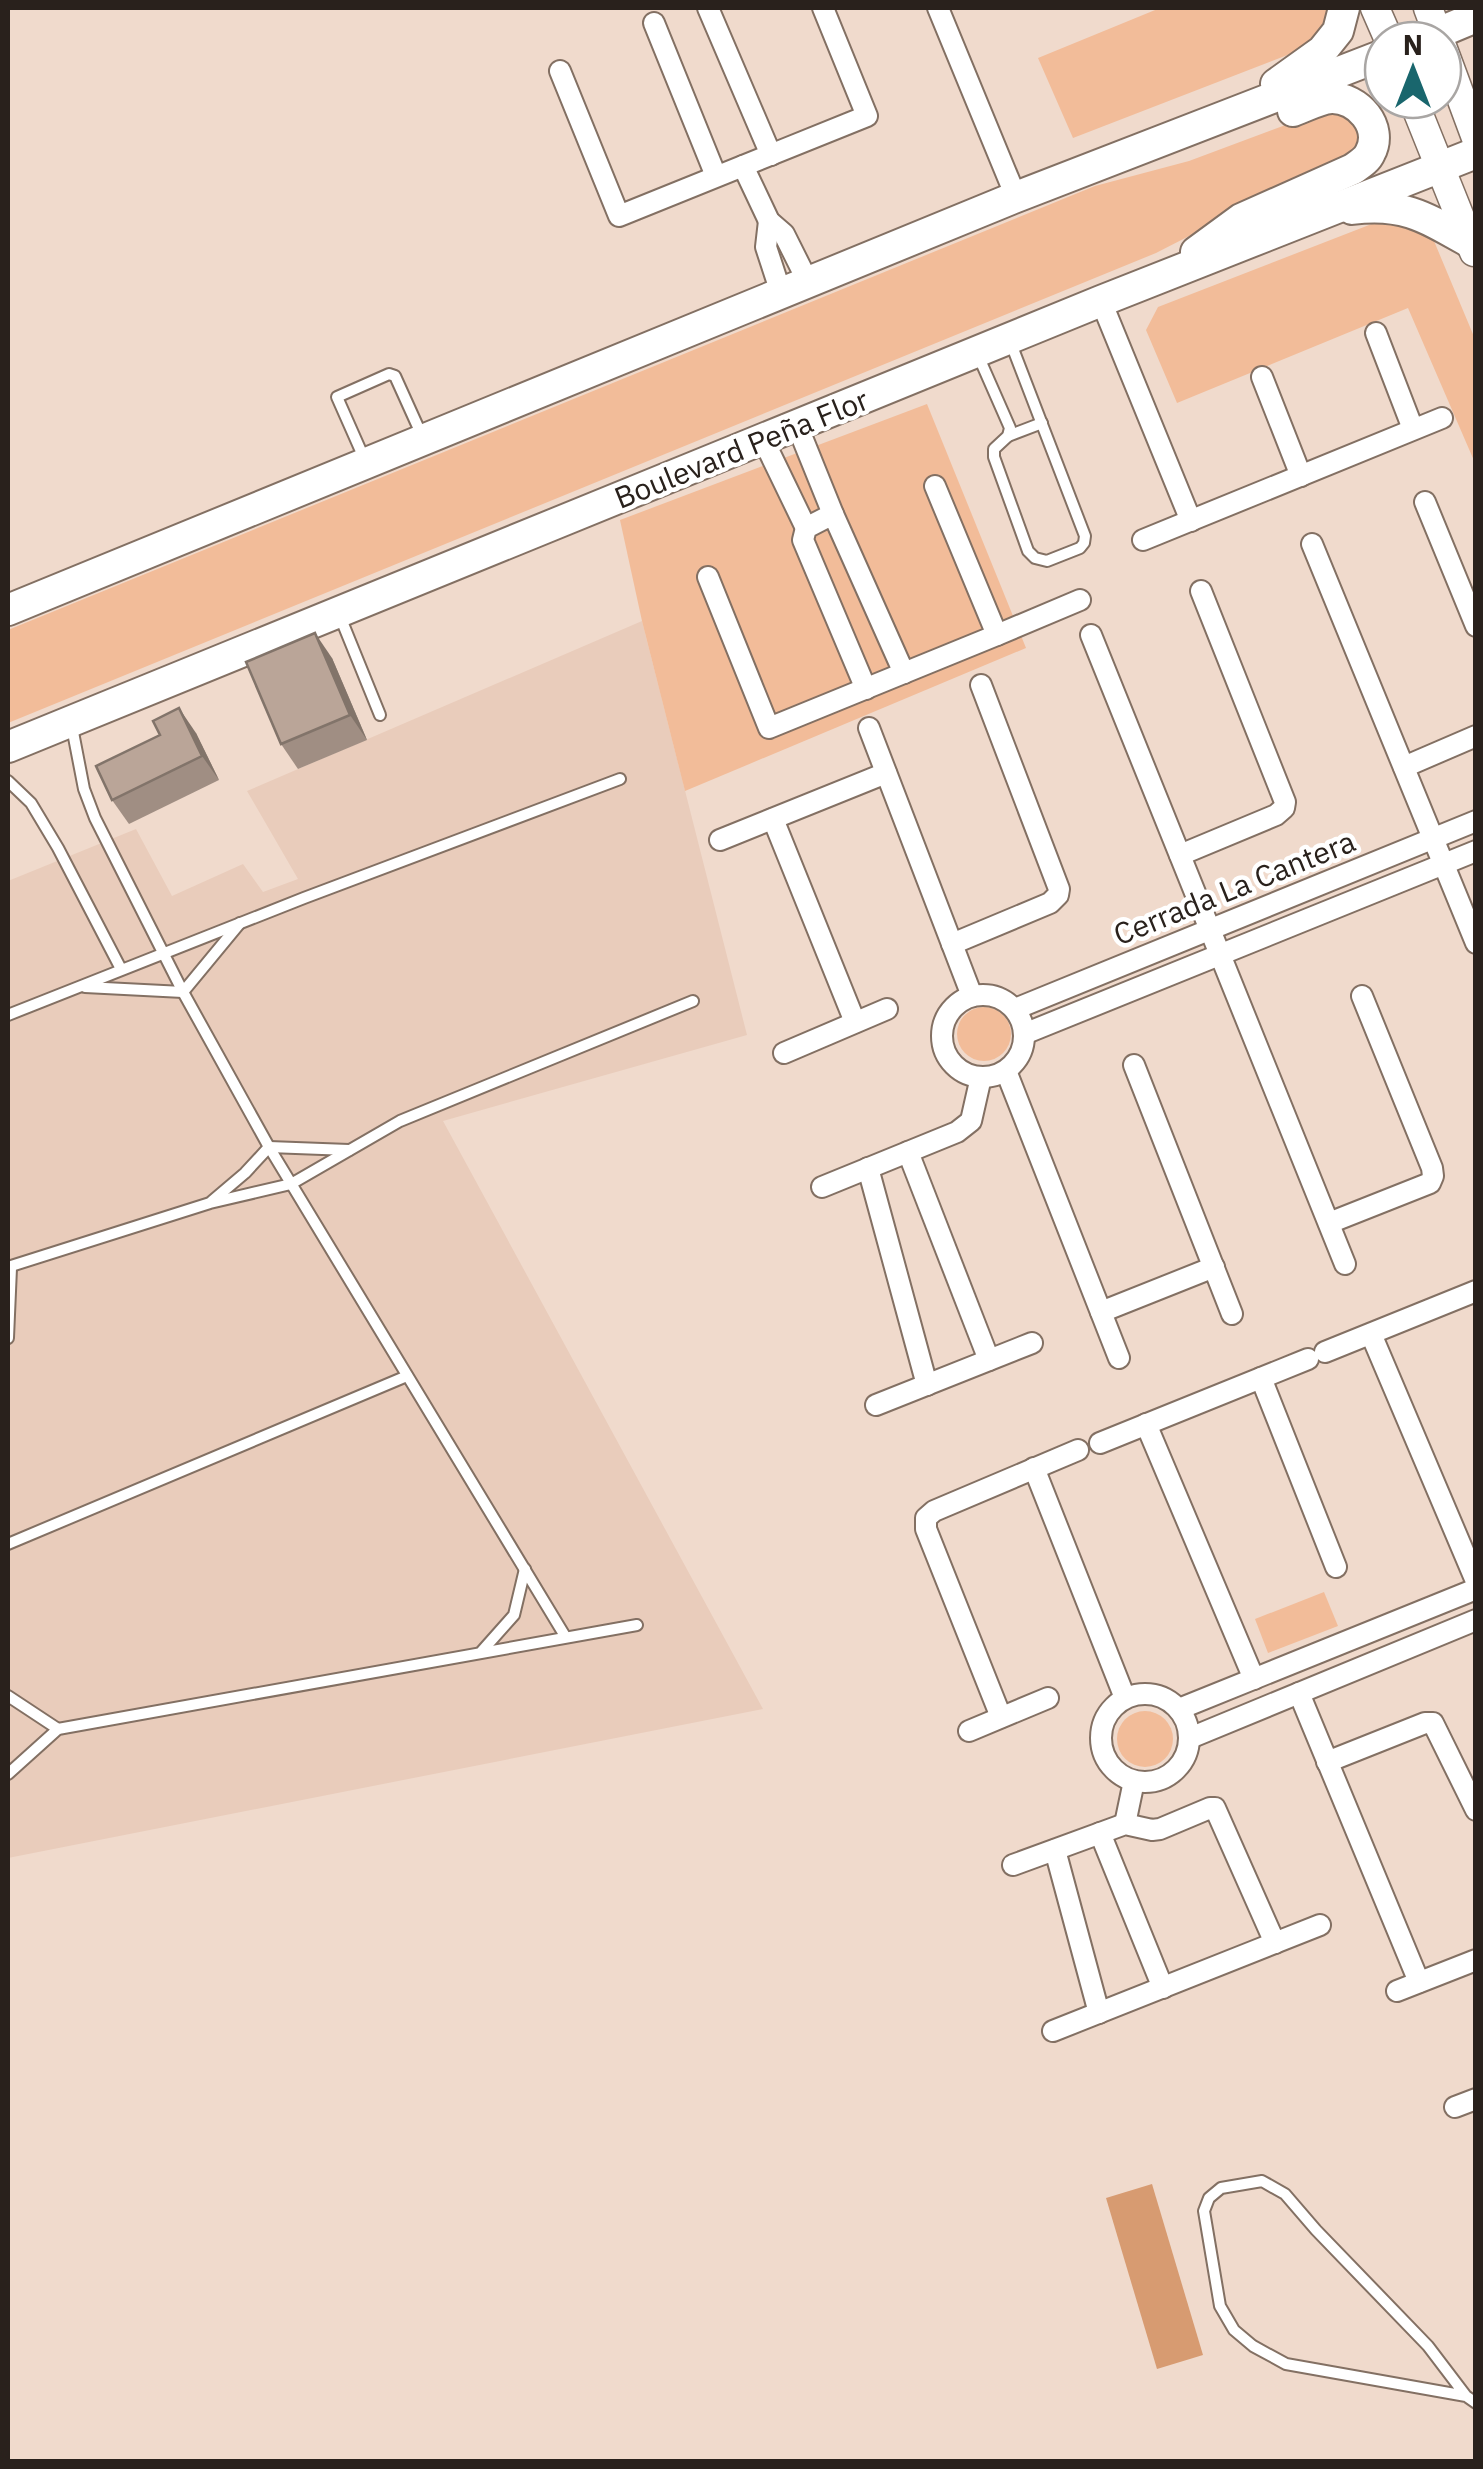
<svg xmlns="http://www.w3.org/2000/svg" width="1483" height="2469" viewBox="0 0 1483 2469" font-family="'IBM Plex Sans',sans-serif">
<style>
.built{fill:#e9ccbb}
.green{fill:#f2bc99}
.water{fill:#d79b71}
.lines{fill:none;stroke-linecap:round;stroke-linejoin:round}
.service-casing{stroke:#837063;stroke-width:14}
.minor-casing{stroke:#837063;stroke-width:24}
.tertiary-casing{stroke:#837063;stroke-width:31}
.secondary-casing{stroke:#837063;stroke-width:34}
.service{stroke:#fff;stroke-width:10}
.minor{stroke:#fff;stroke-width:20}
.tertiary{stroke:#fff;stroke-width:28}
.secondary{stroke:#fff;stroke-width:30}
.wall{fill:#a08e83}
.shaded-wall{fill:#82746a}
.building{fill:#baa598;stroke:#82746a;stroke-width:2.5}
.labels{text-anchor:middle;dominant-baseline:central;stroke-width:9;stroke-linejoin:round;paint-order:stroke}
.street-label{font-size:30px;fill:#29211c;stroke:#fff}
</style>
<rect width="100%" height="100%" fill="#f0dacc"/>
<path class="built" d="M642,621L747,1035L443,1121L763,1709L8,1858V881L136,829L172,896L243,864L263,892L298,879L247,791Z"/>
<g class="green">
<path d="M1160,8H1327C1327,27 1312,39 1298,51L1073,138L1038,58Z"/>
<path d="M1326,110L1356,114L1363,147L1156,253L8,723V630L1095,186L1189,161Z"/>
<path d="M1382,220L1422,231L1434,241L1475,339V463L1408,308L1177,403L1146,330L1158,307Z"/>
<path d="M927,404L1026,648L685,791L642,621L620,520Z"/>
<circle cx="984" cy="1034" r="27"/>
<path d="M1324,1592L1338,1626L1268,1653L1255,1619Z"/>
<circle cx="1145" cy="1739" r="28"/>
</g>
<path class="water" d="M1152,2184L1203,2355L1157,2369L1106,2198Z"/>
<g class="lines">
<defs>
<g id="service">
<path d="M977,353L1010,428L1008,436L994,449V457L1028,551L1035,558L1047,561L1080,548L1084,543L1085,536L1010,341"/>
<path d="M1008,436L1042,423"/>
<path d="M364,458L337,397L389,374L395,376L423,438"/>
<path d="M339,614L380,715"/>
<path d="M72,727L84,789L95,818L183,992L269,1147L565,1636"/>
<path d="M8,781L31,803L58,848L121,969"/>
<path d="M85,987L183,992L240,923"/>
<path d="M8,1015L304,898L620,779"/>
<path d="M212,1201L245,1173L269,1147L349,1150"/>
<path d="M8,1267L210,1203L291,1184L400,1121L693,1001"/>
<path d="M8,1338L11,1268"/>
<path d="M8,1544L407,1376"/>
<path d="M482,1651L514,1615L525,1569"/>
<path d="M8,1696L58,1729"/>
<path d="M8,1774L58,1729L637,1625"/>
<path d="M1466,2396L1428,2346L1316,2230L1285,2194L1262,2181L1221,2188L1209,2198L1204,2211L1220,2306L1234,2330L1253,2346L1286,2364L1466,2396L1476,2403"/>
</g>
<g id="minor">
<path d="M708,8L771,155"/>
<path d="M938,8L1016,197"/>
<path d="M654,23L716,176"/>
<path d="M560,71L619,216L867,116L823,8"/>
<path d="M743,166L769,221L784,234L808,282"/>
<path d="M769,221L766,247L781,293"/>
<path d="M1101,301L1191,521"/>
<path d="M1376,333L1413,429"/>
<path d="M1262,377L1301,476"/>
<path d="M797,425L833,514"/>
<path d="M763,439L806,528"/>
<path d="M1425,502L1476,626"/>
<path d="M1143,540L1442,418"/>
<path d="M1312,544L1476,943"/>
<path d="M708,577L769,728L997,635L935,486"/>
<path d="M997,635L1080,600"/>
<path d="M1091,635L1345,1264"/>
<path d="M866,689L803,540L806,528L833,514L904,673"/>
<path d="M869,728L972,996"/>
<path d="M1404,767L1476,736"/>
<path d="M773,819L855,1022"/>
<path d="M720,840L886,773"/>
<path d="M1180,855L1276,815L1284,808L1285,802L1201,591"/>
<path d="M952,944L1050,903L1058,895L1059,889L981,685"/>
<circle cx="983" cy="1036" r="41"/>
<path d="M1015,1009L1476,821"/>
<path d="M1024,1034L1476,851"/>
<path d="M784,1053L887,1009"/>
<path d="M1134,1065L1232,1314"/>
<path d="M1006,1071L1119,1358"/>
<path d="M908,1152L989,1360"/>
<path d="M868,1168L927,1385"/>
<path d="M822,1187L957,1132L971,1121L981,1077"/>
<path d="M1329,1223L1430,1183L1433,1176L1432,1168L1362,996"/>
<path d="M1101,1312L1214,1267"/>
<path d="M1371,1334L1476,1581"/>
<path d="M1325,1352L1476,1291"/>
<path d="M1261,1378L1336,1567"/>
<path d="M876,1405L1032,1343"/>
<path d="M1146,1424L1254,1679"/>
<path d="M1100,1443L1308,1359"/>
<path d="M1034,1468L1125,1698"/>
<path d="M1299,1693L1419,1982"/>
<circle cx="1145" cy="1738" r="44"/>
<path d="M1179,1709L1476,1589"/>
<path d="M1001,1717L926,1529V1518L934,1511L1078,1450"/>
<path d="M969,1731L1048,1698"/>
<path d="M1190,1738L1476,1620"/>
<path d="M1327,1762L1425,1723H1433L1476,1810"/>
<path d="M1125,1824L1134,1781"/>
<path d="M1100,1833L1163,1988"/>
<path d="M1055,1850L1099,2013"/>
<path d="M1013,1865L1125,1824L1152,1830L1160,1829L1210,1808H1215L1275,1943"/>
<path d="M1397,1991L1476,1960"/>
<path d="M1053,2031L1320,1925"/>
<path d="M1455,2107L1476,2099"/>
</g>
<g id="tertiary">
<path d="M1375,8L1389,40"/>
<path d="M1428,8L1440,40"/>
<path d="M1443,49L1476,138"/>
<path d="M1413,100L1474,252"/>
</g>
<g id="secondary">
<path d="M1421,40L1476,17"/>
<path d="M1276,84L1322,51L1338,31L1344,8"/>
<path d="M1352,209C1404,202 1427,218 1471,243"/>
<path d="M1196,252L1241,219L1353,169C1360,164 1367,160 1370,153C1384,127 1358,97 1331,98C1318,99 1305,107 1293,111"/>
<path d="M8,610L1016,197L1383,55"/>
<path d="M8,747L1101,301L1476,153"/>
</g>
</defs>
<use href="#service" class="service-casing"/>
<use href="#minor" class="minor-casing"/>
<use href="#tertiary" class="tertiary-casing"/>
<use href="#secondary" class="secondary-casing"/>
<use href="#service" class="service"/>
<use href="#minor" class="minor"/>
<use href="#tertiary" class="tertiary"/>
<use href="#secondary" class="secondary"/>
</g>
<g class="wall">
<path d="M332,658L367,740L298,769L281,744Z"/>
<path d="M196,733L219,780L129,824L112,800Z"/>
</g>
<g class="shaded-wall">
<path d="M315,633L332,658L367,740L350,715Z"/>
<path d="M179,708L196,733L219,780L202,756Z"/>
</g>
<g class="building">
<path d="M315,633L350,715L281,744L246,662Z"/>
<path d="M179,708L202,756L112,800L96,766L160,735L153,721Z"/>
</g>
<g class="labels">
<g class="street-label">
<text transform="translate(741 448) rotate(-22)">Boulevard Peña Flor</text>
<text transform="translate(1234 887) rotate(-22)">Cerrada La Cantera</text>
</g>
</g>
<rect width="1483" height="2469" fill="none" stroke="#29211c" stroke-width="20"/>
<g transform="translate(1413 70)"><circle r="48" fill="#ffffff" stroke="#a9a6a4" stroke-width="2.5"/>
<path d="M0-8L18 38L0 25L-18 38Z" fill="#19666d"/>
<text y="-15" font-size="28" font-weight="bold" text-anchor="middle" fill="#29211c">N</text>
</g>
</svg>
